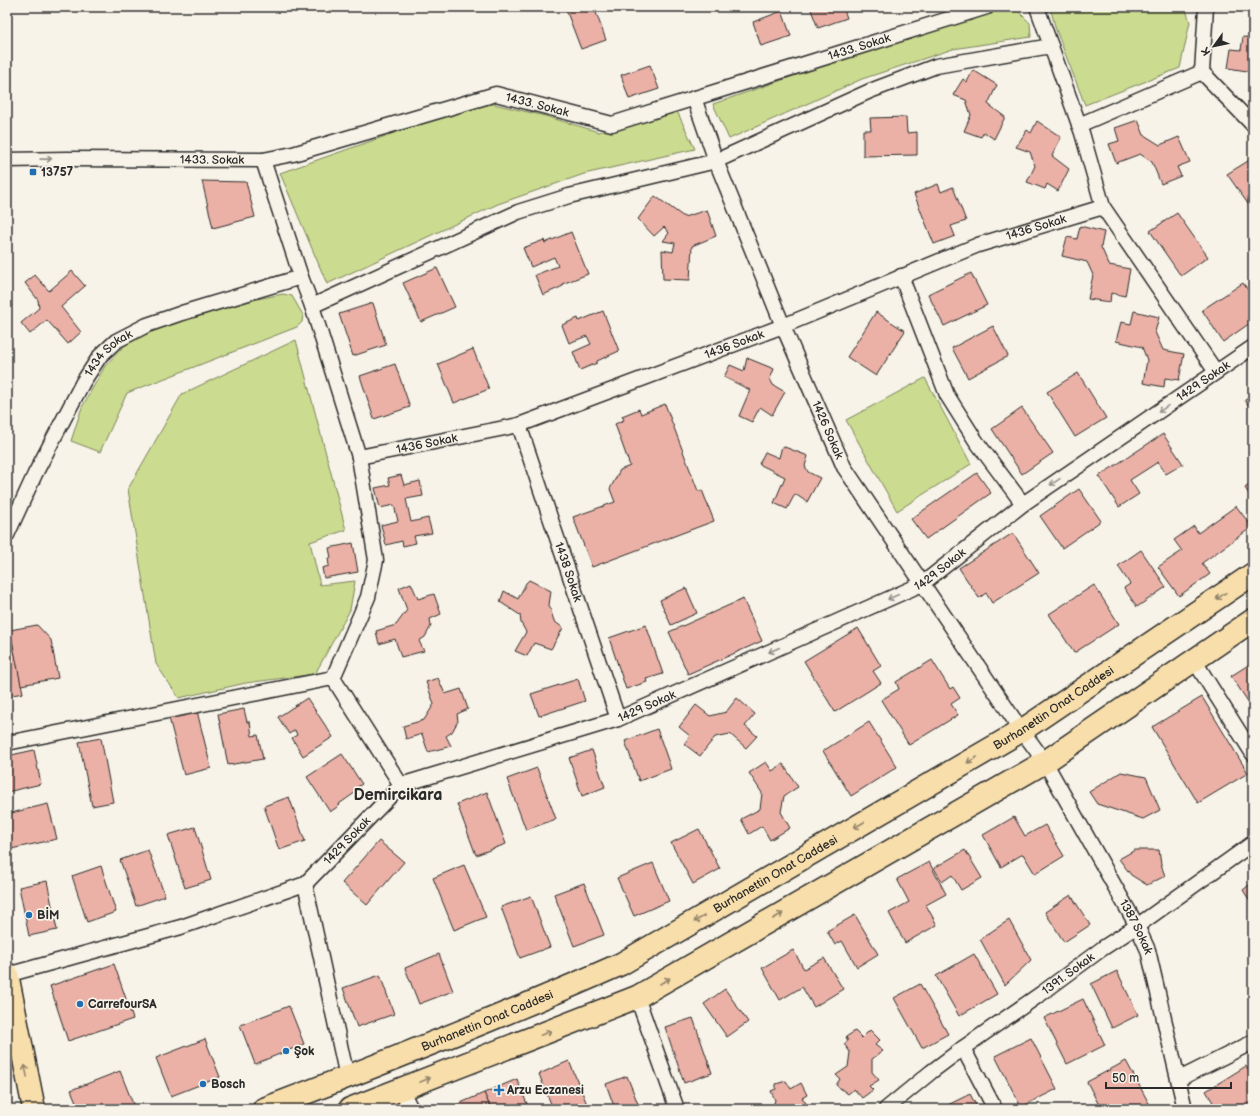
<svg xmlns="http://www.w3.org/2000/svg" width="1260" height="1116" viewBox="0 0 1260 1116" font-family="'Balsamiq Sans',sans-serif">
<style>
.green{fill:#cbdb8f;stroke:#7b835d}
.building{fill:#ebb1a6;stroke:#2b2b2b}
.lines{fill:none;stroke-linecap:round;stroke-linejoin:round}
.minor-casing{stroke:#2b2b2b;stroke-width:17}
.primary-casing{stroke:#2b2b2b;stroke-width:25}
.minor{stroke:#f7f3e8;stroke-width:14}
.primary{stroke:#f8deab;stroke-width:22}
.oneway{stroke:#918f8a}
.oneway2{stroke:#92846b}
.poi-dot{fill:#1f6fb2;stroke:#f7f3e8;stroke-width:1.5}
.labels{text-anchor:middle;dominant-baseline:central;stroke-width:3.5;stroke-linejoin:round;paint-order:stroke}
.street-label{font-size:12px;fill:#2b2b2b;stroke:#f7f3e8}
.poi-label{font-size:12px;font-weight:bold;fill:#2b2b2b;stroke:#f7f3e8;text-anchor:start}
.district-label{font-size:16px;font-weight:bold;fill:#2b2b2b;stroke:#f7f3e8}
</style>
<rect width="100%" height="100%" fill="#f7f3e8"/>
<filter id="ink" filterUnits="userSpaceOnUse"><feTurbulence type="fractalNoise" baseFrequency=".025" numOctaves="2"/><feDisplacementMap in="SourceGraphic" scale="8" xChannelSelector="R" yChannelSelector="G"/><feConvolveMatrix kernelMatrix="1 2 1 2 8 2 1 2 1" color-interpolation-filters="sRGB"/></filter>
<g filter="url(#ink)">
<g class="green">
<path d="M992,7L1015,8L1030,23L1031,37L953,49L862,79L729,139L713,104Z"/>
<path d="M1050,7H1151L1186,10L1190,22L1180,68L1085,105L1056,30Z"/>
<path d="M494,104L545,116L599,132L676,109L695,149L584,174L498,204L327,284L280,173L471,106Z"/>
<path d="M283,294L292,296L303,315L302,322L297,327L127,393L100,452L71,441L82,407L105,366L124,346L136,337L148,331L257,299Z"/>
<path d="M296,340L346,530L310,542L320,585L355,581L350,610L315,674L246,683L179,698L156,664L128,489L182,394Z"/>
<path d="M925,378L971,464L897,511L846,420Z"/>
</g>
<g class="building">
<path d="M565,7H594L606,40L581,49Z"/>
<path d="M810,7H843L847,18L818,28Z"/>
<path d="M782,11L791,36L761,46L753,22Z"/>
<path d="M1243,37L1253,38V72L1228,68L1231,49L1241,50Z"/>
<path d="M650,65L659,89L629,99L621,75Z"/>
<path d="M973,70L997,85L988,104L1005,117L994,139L984,132L981,137L964,131L971,115L966,100L953,95L963,79L967,82Z"/>
<path d="M906,117L907,133L917,132V155L863,156V130H871L870,118Z"/>
<path d="M1138,120L1144,135L1160,145L1179,137L1190,162L1177,167L1181,176L1161,184L1152,162L1140,154L1116,163L1109,144L1119,141L1115,128Z"/>
<path d="M1037,121L1061,137L1052,156L1069,169L1058,191L1047,184L1045,189L1027,182L1035,166L1030,152L1016,147L1027,130L1031,133Z"/>
<path d="M1253,158V211L1227,174Z"/>
<path d="M202,181L246,182L255,217L213,228Z"/>
<path d="M938,184L941,192L953,187L966,221L951,226L955,236L934,244L914,194Z"/>
<path d="M655,196L684,217L707,210L716,236L692,246L690,280L663,279L662,250L673,252L675,243L663,241L669,233L664,227L654,236L638,219Z"/>
<path d="M1177,213L1208,257L1181,276L1150,231Z"/>
<path d="M1080,226L1104,232L1101,247L1109,265L1130,269L1125,296L1111,293L1110,302L1088,299L1093,275L1087,262L1062,256L1067,237L1077,239Z"/>
<path d="M571,232L588,274L562,284L563,286L543,295L535,275L558,266L554,257L531,267L523,248L544,240L545,243Z"/>
<path d="M437,268L455,307L421,322L403,283Z"/>
<path d="M72,271L85,286L61,307L81,332L68,344L47,320L30,334L21,323L39,308L38,300L25,283L35,275L49,291Z"/>
<path d="M971,273L987,305L944,326L928,294Z"/>
<path d="M1243,283L1253,297V321L1223,342L1202,310Z"/>
<path d="M373,303L386,345L353,356L339,314Z"/>
<path d="M603,311L619,351L597,361V363L580,370L573,352L591,344L587,336L569,343L562,325L578,318L579,321Z"/>
<path d="M1134,311L1159,317L1155,332L1163,350L1184,354L1179,380L1165,378L1164,387L1143,383L1147,360L1142,347L1116,341L1121,322L1131,324Z"/>
<path d="M876,312L905,331L876,376L847,357Z"/>
<path d="M993,326L1008,356L968,378L952,348Z"/>
<path d="M473,349L489,389L454,403L438,364Z"/>
<path d="M747,358L774,369L770,379L773,385L785,392L772,415L760,407L752,422L739,416L750,390L724,377L730,365L744,371Z"/>
<path d="M395,364L410,407L374,419L360,376Z"/>
<path d="M1078,373L1106,418L1075,437L1047,392Z"/>
<path d="M1253,395V413L1245,400Z"/>
<path d="M665,404L698,491L702,490L714,521L592,567L573,517L615,502L610,489L620,470L630,466L615,424L624,420L622,416L639,409L641,414Z"/>
<path d="M1022,408L1053,453L1022,474L992,429Z"/>
<path d="M1163,434L1183,464L1166,474L1158,462L1130,480L1139,494L1119,507L1099,476Z"/>
<path d="M782,446L808,456L805,466L808,472L820,478L807,502L795,494L787,509L774,503L785,477L759,464L765,452L779,458Z"/>
<path d="M977,473L991,493L926,539L911,519Z"/>
<path d="M401,475L404,485L420,481L423,496L406,499L411,522L428,518L432,533L414,536L416,543L403,546L402,541L386,545L381,525L398,521L394,505L380,508L375,488L390,485L388,478Z"/>
<path d="M1253,482V500L1245,488Z"/>
<path d="M1079,489L1101,521L1062,548L1040,516Z"/>
<path d="M1236,506L1252,527L1202,563L1210,574L1179,596L1158,567L1182,551L1174,540L1194,526L1198,533Z"/>
<path d="M1013,533L1039,573L992,603L986,593L979,598L959,568Z"/>
<path d="M353,543L358,572L324,578L322,568L329,566L328,558H331L329,548Z"/>
<path d="M1141,550L1166,587L1137,607L1124,588L1130,584L1118,566Z"/>
<path d="M529,580L551,591L549,605L554,621L563,628L551,649L534,643L527,656L515,651L526,632L521,623L520,615L500,602L504,591L518,599L526,583Z"/>
<path d="M411,583L418,599L434,594L441,614L430,619L431,626L425,637L419,641L424,651L401,657L395,639L379,644L376,631L396,625L407,610L399,588Z"/>
<path d="M1094,585L1119,624L1074,653L1049,614Z"/>
<path d="M686,588L697,613L671,625L660,600Z"/>
<path d="M743,599L762,641L688,674L669,632Z"/>
<path d="M7,614L23,693L7,696Z"/>
<path d="M37,625L51,640L58,678L21,685L10,630Z"/>
<path d="M646,625L663,674L646,679L647,682L626,689L609,638Z"/>
<path d="M858,628L881,666L873,671L881,683L835,712L804,661Z"/>
<path d="M932,660L950,689L953,687L960,698L951,704L958,715L909,745L881,700L899,689L896,682Z"/>
<path d="M1253,662V709L1231,676Z"/>
<path d="M438,678L445,694L461,689L468,709L457,714L458,721L452,732L446,736L451,746L428,752L422,734L406,739L403,726L424,720L434,704L426,682Z"/>
<path d="M578,679L585,701L539,716L531,694Z"/>
<path d="M1202,697L1248,773L1198,803L1152,727Z"/>
<path d="M307,698L333,737L303,756L292,738L297,735L295,730L289,734L278,717Z"/>
<path d="M737,698L755,714L745,726L757,736L746,748L730,734L715,737L700,756L684,744L690,736L679,727L696,705L710,716L726,712Z"/>
<path d="M244,709L247,722H250L252,736L258,735L263,759L228,765L218,714Z"/>
<path d="M197,711L211,768L184,775L169,718Z"/>
<path d="M869,722L897,767L851,796L823,751Z"/>
<path d="M657,729L671,769L639,781L625,741Z"/>
<path d="M101,738L113,802L92,806L79,742Z"/>
<path d="M34,750L41,784L7,792V756Z"/>
<path d="M592,750L605,787L582,796L569,758Z"/>
<path d="M342,754L362,784L354,789L356,792L339,804L340,805L330,812L307,777Z"/>
<path d="M766,762L772,771L783,764L798,787L784,796L781,812L790,828L770,840L762,826L749,834L741,819L760,809L762,793L749,773Z"/>
<path d="M537,768L556,819L526,830L507,779Z"/>
<path d="M1121,772L1146,777L1160,810L1143,819L1097,804L1089,792Z"/>
<path d="M487,792L506,844L476,855L457,804Z"/>
<path d="M289,797L305,841L279,850L264,806Z"/>
<path d="M48,804L57,839L11,849L7,833V814Z"/>
<path d="M1014,817L1025,836L1045,825L1064,856L1035,874L1023,854L1001,867L983,835Z"/>
<path d="M195,827L211,880L185,888L168,835Z"/>
<path d="M699,829L720,869L693,884L671,843Z"/>
<path d="M379,841L404,862L367,905L342,883Z"/>
<path d="M148,850L165,896L136,906L120,860Z"/>
<path d="M965,850L982,878L961,890L952,875L942,882L934,868Z"/>
<path d="M1135,850H1159L1161,865L1165,876L1147,885L1131,875L1119,859Z"/>
<path d="M929,862L946,894L926,905L937,925L905,943L889,913L909,902L897,879Z"/>
<path d="M653,863L669,901L634,916L617,878Z"/>
<path d="M464,865L486,917L454,930L433,878Z"/>
<path d="M101,866L116,912L87,922L72,876Z"/>
<path d="M47,881L57,930L29,936L19,887Z"/>
<path d="M1253,882V906L1243,890Z"/>
<path d="M584,883L604,935L574,946L554,894Z"/>
<path d="M1071,895L1090,925L1064,942L1045,912Z"/>
<path d="M531,896L550,947L520,958L501,907Z"/>
<path d="M855,915L878,954L857,967L842,941L835,945L827,931Z"/>
<path d="M1009,920L1031,960L1005,985L980,939Z"/>
<path d="M793,950L804,969L824,958L843,989L814,1007L802,987L780,1000L762,968Z"/>
<path d="M439,954L453,991L419,1004L405,968Z"/>
<path d="M974,954L997,994L959,1016L936,976Z"/>
<path d="M114,964L133,1019L68,1041L50,986Z"/>
<path d="M1117,971L1138,1015L1112,1028L1091,984Z"/>
<path d="M380,975L394,1014L357,1027L343,988Z"/>
<path d="M920,984L948,1034L922,1048L894,998Z"/>
<path d="M725,989L748,1022L727,1037L704,1004Z"/>
<path d="M1083,999L1105,1045L1067,1064L1044,1018Z"/>
<path d="M289,1006L304,1044L255,1064L240,1025Z"/>
<path d="M693,1018L712,1073L684,1083L665,1027Z"/>
<path d="M870,1030L880,1040L875,1045L883,1051L872,1059V1072L879,1080L869,1086L873,1090L862,1098L854,1089L848,1094L836,1085L840,1079L836,1075L848,1067L850,1052L844,1044L848,1041L846,1037L855,1031L862,1038Z"/>
<path d="M1031,1038L1057,1089L1021,1107L995,1056Z"/>
<path d="M205,1039L220,1077L171,1096L156,1058Z"/>
<path d="M569,1061L589,1109H553L539,1074Z"/>
<path d="M1126,1061L1152,1109H1101L1087,1082Z"/>
<path d="M1246,1066L1253,1078V1109H1217L1206,1091Z"/>
<path d="M120,1071L135,1109H79L71,1090Z"/>
<path d="M627,1076L640,1109H615L606,1084Z"/>
<path d="M517,1079L529,1109H491L484,1093Z"/>
<path d="M786,1081L791,1089L801,1083L807,1095L802,1098L808,1106L802,1109H772L775,1100L771,1091L776,1089V1084Z"/>
<path d="M484,1093L491,1109H452L451,1107Z"/>
<path d="M970,1094L978,1109H940Z"/>
</g>
<g class="lines">
<defs>
<g id="minor">
<path d="M1037,7L1082,133L1103,207L1216,372"/>
<path d="M1206,7L1202,72L1253,125"/>
<path id="s1" d="M694,98L716,161L783,326L844,467L1015,721L1045,762L1137,926L1148,950L1185,1109"/>
<path d="M1079,125L1202,72"/>
<path id="s2" d="M7,160L67,159L263,160L293,154L496,94L612,124L987,7"/>
<path d="M263,160L301,277L312,306L359,457L376,560L368,597L333,678L401,785"/>
<path d="M901,276L947,395L976,441L1023,504"/>
<path d="M312,306L518,212L569,196L716,161L870,91L936,66L1051,46"/>
<path id="s3" d="M519,425L618,719"/>
<path id="s4" d="M359,457L519,425L783,326L978,245L1103,207"/>
<path id="s5" d="M7,535L35,474L83,382L100,356L116,341L147,325L182,313L301,277"/>
<path d="M1194,660L1253,754"/>
<path d="M7,743L333,678"/>
<path d="M305,884L347,1077"/>
<path id="s6" d="M7,975L181,927L305,884L401,785L618,719L922,584L1023,504L1253,347"/>
<path d="M637,997L677,1109"/>
<path d="M963,1048L995,1109"/>
<path d="M1179,1079L1253,1042"/>
<path d="M401,1089L411,1109"/>
<path id="s7" d="M886,1109L931,1072L963,1048L1042,993L1103,948L1137,926L1253,843"/>
</g>
<g id="primary">
<path d="M7,974L34,1109"/>
<path id="s8" d="M264,1109C384,1063 504,1016 621,964L1021,731L1253,574"/>
<path d="M350,1109L637,997L1045,762L1253,620"/>
</g>
</defs>
<use href="#minor" class="minor-casing"/>
<use href="#primary" class="primary-casing"/>
<use href="#minor" class="minor"/>
<use href="#primary" class="primary"/>
</g>
<defs><path id="oneway-shaft" d="M-6 0H5M1.5-3L5.5 0L1.5 3" fill="none" stroke-width="1.6" stroke-linecap="round" stroke-linejoin="round"/></defs>
<g class="oneway">
<use href="#oneway-shaft" transform="translate(46 159) rotate(-1)"/>
<use href="#oneway-shaft" transform="translate(1163 409) rotate(146)"/>
<use href="#oneway-shaft" transform="translate(1055 482) rotate(146)"/>
<use href="#oneway-shaft" transform="translate(893 597) rotate(156)"/>
<use href="#oneway-shaft" transform="translate(774 650) rotate(156)"/>
</g>
<g class="oneway2">
<use href="#oneway-shaft" transform="translate(1221 596) rotate(146)"/>
<use href="#oneway-shaft" transform="translate(972 760) rotate(150)"/>
<use href="#oneway-shaft" transform="translate(859 825) rotate(150)"/>
<use href="#oneway-shaft" transform="translate(778 916) rotate(-30)"/>
<use href="#oneway-shaft" transform="translate(699 919) rotate(150)"/>
<use href="#oneway-shaft" transform="translate(665 981) rotate(-30)"/>
<use href="#oneway-shaft" transform="translate(546 1033) rotate(-21)"/>
<use href="#oneway-shaft" transform="translate(26 1071) rotate(-101)"/>
<use href="#oneway-shaft" transform="translate(425 1080) rotate(-21)"/>
</g>
</g>
<g class="poi-dot">
<rect x="29" y="168" width="8" height="8" rx="2"/>
<circle cx="29" cy="915" r="4"/>
<circle cx="80" cy="1004" r="4"/>
<circle cx="286" cy="1051" r="4"/>
<circle cx="203" cy="1084" r="4"/>
<path d="M497 1084h4v4h4v4h-4v4h-4v-4h-4v-4h4z"/>
</g>
<g class="labels">
<g class="street-label">
<text stroke="none"><textPath href="#s2" startOffset="877">1433. Sokak</textPath></text>
<text stroke="none"><textPath href="#s2" startOffset="541">1433. Sokak</textPath></text>
<text stroke="none"><textPath href="#s2" startOffset="205">1433. Sokak</textPath></text>
<text stroke="none"><textPath href="#s4" startOffset="717">1436 Sokak</textPath></text>
<text stroke="none"><textPath href="#s4" startOffset="393">1436 Sokak</textPath></text>
<text stroke="none"><textPath href="#s5" startOffset="210">1434 Sokak</textPath></text>
<text stroke="none"><textPath href="#s6" startOffset="1356">1429 Sokak</textPath></text>
<text stroke="none"><textPath href="#s1" startOffset="358">1426 Sokak</textPath></text>
<text stroke="none"><textPath href="#s4" startOffset="69">1436 Sokak</textPath></text>
<text stroke="none"><textPath href="#s6" startOffset="1032">1429 Sokak</textPath></text>
<text stroke="none"><textPath href="#s3" startOffset="155">1438 Sokak</textPath></text>
<text stroke="none"><textPath href="#s6" startOffset="708">1429 Sokak</textPath></text>
<text stroke="none"><textPath href="#s8" startOffset="888">Burhanettin Onat Caddesi</textPath></text>
<text stroke="none"><textPath href="#s6" startOffset="372">1429 Sokak</textPath></text>
<text stroke="none"><textPath href="#s8" startOffset="564">Burhanettin Onat Caddesi</textPath></text>
<text stroke="none"><textPath href="#s1" startOffset="944">1387 Sokak</textPath></text>
<text stroke="none"><textPath href="#s7" startOffset="227">1391. Sokak</textPath></text>
<text stroke="none"><textPath href="#s8" startOffset="240">Burhanettin Onat Caddesi</textPath></text>
</g>
<g class="poi-label">
<text x="41" y="172">13757</text>
<text x="37" y="915">BİM</text>
<text x="88" y="1004">CarrefourSA</text>
<text x="294" y="1051">Şok</text>
<text x="211" y="1084">Bosch</text>
<text x="507" y="1090">Arzu Eczanesi</text>
</g>
<g class="district-label">
<text x="398" y="795">Demircikara</text>
</g>
</g>
<rect width="1260" height="1116" fill="none" stroke="#f7f3e8" stroke-width="24"/>
<rect x="12" y="12" width="1236" height="1092" fill="none" stroke="#2b2b2b" stroke-width="1.5" filter="url(#ink)"/>
<g transform="translate(1214 46) rotate(237)" stroke="#f7f3e8" stroke-width="3" paint-order="stroke">
<path d="M0-3L7 15L0 10L-7 15Z" fill="#2b2b2b"/>
<text y="-6" font-size="11" font-weight="bold" text-anchor="middle" fill="#2b2b2b">K</text>
</g>
<path d="M1106 1082v6h125v-6" fill="none" stroke="#2b2b2b" stroke-width="2"/>
<text x="1112" y="1082" font-size="12" fill="#2b2b2b" stroke="#f7f3e8" stroke-width="3" paint-order="stroke">50 m</text>
</svg>
